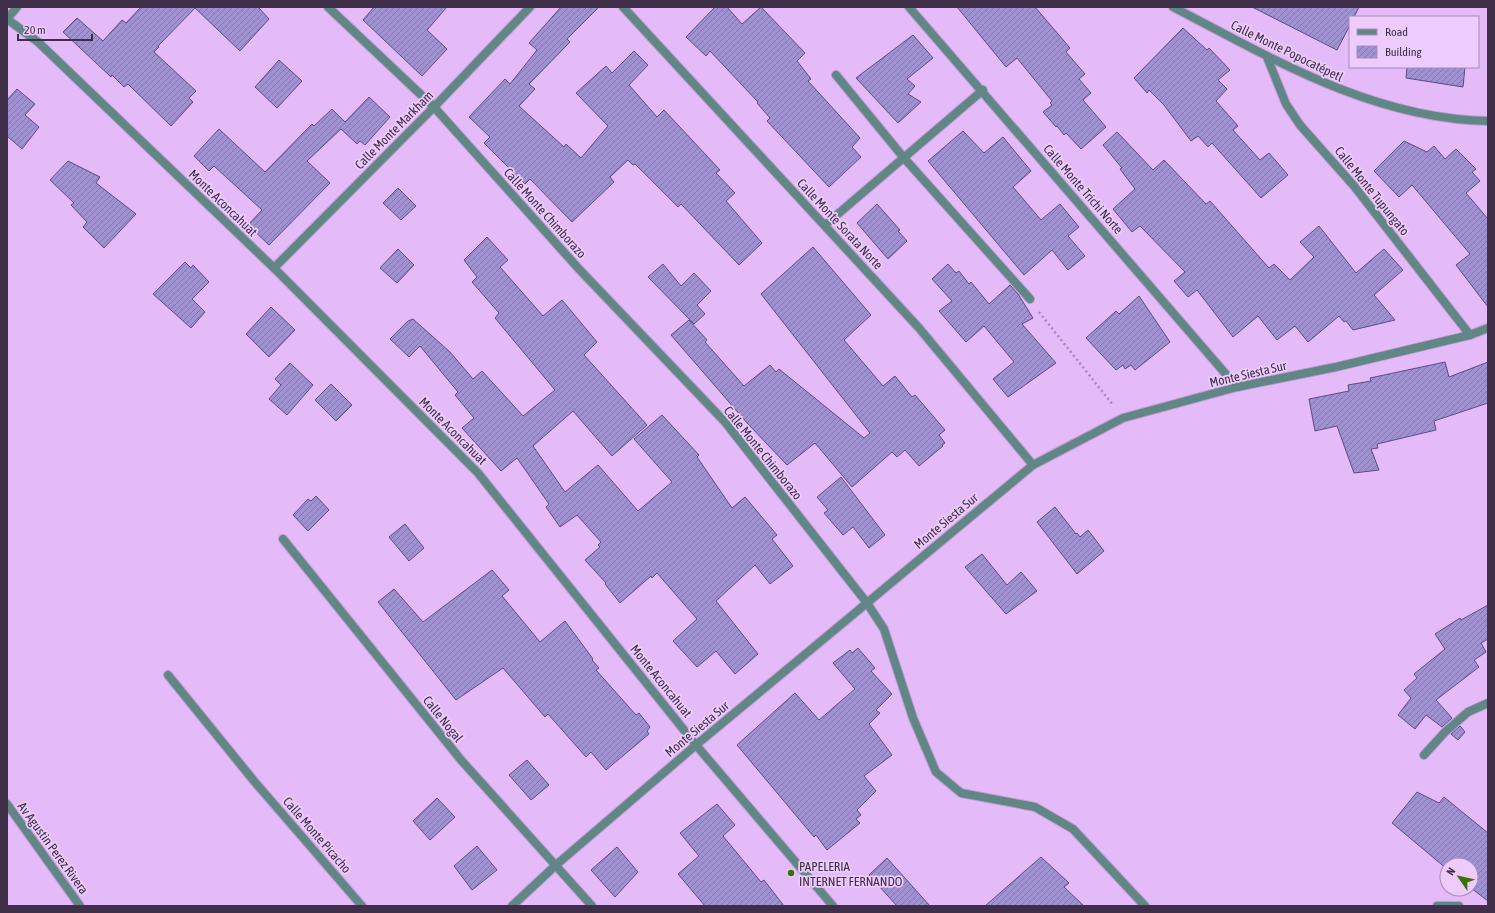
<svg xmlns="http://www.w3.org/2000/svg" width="1495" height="913" viewBox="0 0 1495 913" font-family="'Asap Condensed',sans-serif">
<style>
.building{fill:url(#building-hatch);stroke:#5b4b85}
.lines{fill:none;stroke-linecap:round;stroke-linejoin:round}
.minor-casing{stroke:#c09cd1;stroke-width:10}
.path{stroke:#a686b5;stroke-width:2.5;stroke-dasharray:2 3;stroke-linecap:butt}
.minor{stroke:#608685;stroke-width:8}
.poi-dot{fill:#397200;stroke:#edccfd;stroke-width:1.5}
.labels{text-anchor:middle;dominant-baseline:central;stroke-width:3.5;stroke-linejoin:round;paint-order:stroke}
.street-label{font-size:13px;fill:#402f48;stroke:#edccfd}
.poi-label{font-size:13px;fill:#402f48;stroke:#edccfd;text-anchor:start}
</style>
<defs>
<pattern id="building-hatch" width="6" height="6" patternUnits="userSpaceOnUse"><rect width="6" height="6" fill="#a091d1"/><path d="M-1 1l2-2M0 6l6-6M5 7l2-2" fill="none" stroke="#8477ac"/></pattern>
</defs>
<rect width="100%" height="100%" fill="#e4bbf8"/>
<g class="building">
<path d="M141,7H258L269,19L240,51L195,8L158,46L159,47L154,52L196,91L189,98L193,102L171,126L128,84L124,87L112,75L111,77L63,32L77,18L103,41L122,20L126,23Z"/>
<path d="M374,7H447L427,30L447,49L422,76L363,20Z"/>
<path d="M561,7H599L567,39L570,42L529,84L535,89L519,106L564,147L566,144L581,158L608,126L576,93L606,66L612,73L634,51L648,65L629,85L657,117L664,110L720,170L716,173L735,193L726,201L762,243L739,265L681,204L678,207L635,164L633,165L628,160L610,177L614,182L572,222L530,179L525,184L484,143L490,137L469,117L505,79L510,84L537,50L529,43Z"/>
<path d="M715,7H727L742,24L761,7L805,53L797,61L811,79L808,81L860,138L852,147L861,157L829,187L767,121L770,118L757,103L758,102L710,51L706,56L686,37Z"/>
<path d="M957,7H1035L1070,48L1066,52L1085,74L1079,79L1091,93L1083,100L1106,127L1081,149L1066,133L1064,135L1057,126L1056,127L1043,112L1052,105L1050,103L1052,101L1017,58L1006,67Z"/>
<path d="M1252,7H1359L1354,17H1350V25L1337,50Z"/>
<path d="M1183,28L1207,50L1209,48L1230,70L1218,80L1227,89L1216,101L1238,126L1233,130L1260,160L1269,153L1288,175L1261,198L1212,143L1208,147L1198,136L1191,141L1164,105L1149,90L1147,93L1134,78Z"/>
<path d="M913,35L933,58L907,79L915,86L908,94L921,102L898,123L856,78Z"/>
<path d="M279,60L302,81L277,108L255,87Z"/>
<path d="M1407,67H1465L1463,87L1406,78Z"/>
<path d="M17,89L35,104L25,115L39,127L22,149L7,136V100Z"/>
<path d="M369,97L390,117L365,145L360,141L357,144L341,129L307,161L330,183L269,245L248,225L262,210L214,166L209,171L194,156L219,129L265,172L312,124L314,126L332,109L345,122Z"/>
<path d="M963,131L984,153L1003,137L1031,171L1013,187L1041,220L1060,204L1079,227L1068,236L1085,256L1068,270L1052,250L1024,275L928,161Z"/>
<path d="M1117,132L1153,170L1164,160L1206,204L1210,201L1269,268L1274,264L1290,280L1314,257L1300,242L1319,226L1356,273L1384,249L1403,270L1374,295L1395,320L1353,330L1346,321L1344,322L1339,316L1308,342L1295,326L1277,340L1258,316L1233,337L1197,290L1188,297L1174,281L1185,272L1140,226L1132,232L1113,209L1135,189L1120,169L1122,168L1103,145Z"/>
<path d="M1404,141L1427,152L1434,146L1445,159L1456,149L1476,169L1472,172L1480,181L1466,193L1488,219V307L1456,265L1470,254L1412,185L1399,197L1374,171Z"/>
<path d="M68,161L100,177L96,183L136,214L104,248L83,227L87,222L71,205L74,203L50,180Z"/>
<path d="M398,188L416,206L401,220L383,203Z"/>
<path d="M877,204L900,230L898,231L907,241L888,259L857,223Z"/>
<path d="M487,237L508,260L500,267L543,316L562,300L597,342L584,355L647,425L612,456L573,411L533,446L565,492L598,465L638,511L672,482L634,439L662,415L699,455L697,457L732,508L745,497L777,535L772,539L793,566L770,584L755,565L716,601L758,654L735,674L716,651L697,667L673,641L697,619L657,573L652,578L651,576L620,603L605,584L606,583L585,560L600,547L598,545L601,542L577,515L560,527L546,507L549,504L517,458L501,471L462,428L474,418L455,395L458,392L420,346L409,357L390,339L408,321L413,319L450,352L473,379L482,371L523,416L555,390L495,318L499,313L472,282L477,277L464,260Z"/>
<path d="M813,247L871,315L844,340L883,386L895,376L912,397L915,395L945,430L939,435L945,443L942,445L943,446L919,466L905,450L897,457L892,452L852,487L815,443L787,465L748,424L671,335L689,320L707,340L705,342L744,386L770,365L776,372L779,369L864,438L870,433L761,294Z"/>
<path d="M398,249L414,265L397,283L380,268Z"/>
<path d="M185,262L191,268L193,265L209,282L192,299L205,312L191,328L153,294Z"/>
<path d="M663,264L681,286L694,273L711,291L697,305L705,314L694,324L648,277Z"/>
<path d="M948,264L956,273L959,271L969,284L971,282L989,304L1010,285L1018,294L1033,318L1022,324L1056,363L1008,397L993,379L1014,362L984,326L966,342L939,311L952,301L932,279Z"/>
<path d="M1139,296L1170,342L1135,370L1131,365L1125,369L1123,365L1116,370L1086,338L1116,311L1119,314Z"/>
<path d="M271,307L295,330L269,357L246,334Z"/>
<path d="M1445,362L1449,377L1488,362V403L1434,421L1436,430L1377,444L1378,448L1371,449L1379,470L1354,473L1337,426L1315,431L1309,399L1349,391L1348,385L1371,381L1370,378Z"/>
<path d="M290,363L313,385L287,415L269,399L281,385L275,379Z"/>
<path d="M331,384L352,405L336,421L315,400Z"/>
<path d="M841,477L885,535L869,548L853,527L843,535L824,513L828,510L817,497Z"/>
<path d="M316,496L329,510L308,531L293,515L308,499L311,501Z"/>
<path d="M1055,507L1076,534L1077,533L1080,537L1088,530L1104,551L1077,574L1037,522Z"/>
<path d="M405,524L424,548L409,561L389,537Z"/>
<path d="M982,554L1007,585L1021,572L1037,591L1006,614L965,567Z"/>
<path d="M492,570L509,590L502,596L540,642L565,621L593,659L592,660L599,668L596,670L636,715L639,713L650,727L647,731L649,734L606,770L591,752L586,757L548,714L545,717L503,668L456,700L378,602L394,589L423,622Z"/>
<path d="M1488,605V639L1481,643L1486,652L1474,660L1479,667L1436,700L1452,718L1442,727L1426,715L1415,729L1398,715L1411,698L1404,690L1417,678L1414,674L1445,649L1435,634L1460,618L1461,620Z"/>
<path d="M858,648L875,668L871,671L892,694L876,710L880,713L869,724L892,755L864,776L876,791L857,810L861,815L856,819L860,823L827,850L816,835L814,837L737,745L795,693L819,720L855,689L833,663L850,650L852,653Z"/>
<path d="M1460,726L1465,732L1458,740L1451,734Z"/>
<path d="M527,760L549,785L531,800L509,775Z"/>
<path d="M1417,792L1439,803L1444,797L1488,833V901L1471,888V865H1447V869L1392,823Z"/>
<path d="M437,798L455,817L430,840L413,821Z"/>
<path d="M717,804L735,825L723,836L761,882L764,880L784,906H705L678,874L699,856L680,833Z"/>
<path d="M477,846L497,870L472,890L454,866Z"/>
<path d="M617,847L638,872L615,897L591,870Z"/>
<path d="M1041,857L1069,883L1064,887L1084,906H985Z"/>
<path d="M887,858L930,906H897L869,875Z"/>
</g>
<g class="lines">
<defs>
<g id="minor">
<path d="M17,7L7,19L38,42L274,268L478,473L696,745L833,906"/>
<path d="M328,7L434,107L578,268L725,422L867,603L884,629L913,718L936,772L961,793L1035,807L1073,829L1145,906"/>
<path d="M623,7L919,328L1033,465"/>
<path d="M909,7L1237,387"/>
<path d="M1173,7C1273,59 1373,119 1488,121"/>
<path d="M1267,57L1286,104L1300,125L1354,186L1470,335"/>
<path d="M836,75L904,158L1030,299"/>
<path d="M825,225L983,90"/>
<path d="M274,268L434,107L530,7"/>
<path d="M283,539L461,760L592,906"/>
<path d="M168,675L254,781L362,906"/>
<path d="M1424,755L1445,732L1468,712L1488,703"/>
<path d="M7,804L80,906"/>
<path d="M512,906L556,865L696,745L1033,465L1123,418L1237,387L1336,367L1470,335L1488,328"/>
<path d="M1437,906H1459"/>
</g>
</defs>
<use href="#minor" class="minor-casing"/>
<path class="path" d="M1039,312L1113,405"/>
<use href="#minor" class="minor"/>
</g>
<circle class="poi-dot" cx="791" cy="873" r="4"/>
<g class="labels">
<g class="street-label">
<text transform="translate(1287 51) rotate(26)">Calle Monte Popocatépetl</text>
<text transform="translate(394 130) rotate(-45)">Calle Monte Markham</text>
<text transform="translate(1083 189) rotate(49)">Calle Monte Trichi Norte</text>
<text transform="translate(1372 191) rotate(51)">Calle Monte Tupungato</text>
<text transform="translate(223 203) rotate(44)">Monte Aconcahuat</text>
<text transform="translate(545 213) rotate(48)">Calle Monte Chimborazo</text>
<text transform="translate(840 224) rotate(47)">Calle Monte Sorata Norte</text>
<text transform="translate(1248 374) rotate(-13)">Monte Siesta Sur</text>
<text transform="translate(453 431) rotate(45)">Monte Aconcahuat</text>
<text transform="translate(763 453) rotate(51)">Calle Monte Chimborazo</text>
<text transform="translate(946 521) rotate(-40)">Monte Siesta Sur</text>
<text transform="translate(661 681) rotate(51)">Monte Aconcahuat</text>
<text transform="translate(443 719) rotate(51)">Calle Nogal</text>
<text transform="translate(697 729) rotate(-40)">Monte Siesta Sur</text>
<text transform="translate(317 835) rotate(49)">Calle Monte Picacho</text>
<text transform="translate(53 848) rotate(54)">Av Agustin Perez Rivera</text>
</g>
<g class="poi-label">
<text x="799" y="866">PAPELERIA<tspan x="799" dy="15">INTERNET FERNANDO</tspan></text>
</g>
</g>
<rect width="1495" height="913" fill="none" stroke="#402f48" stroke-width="16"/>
<rect x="1349" y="16" width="130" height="52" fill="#edccfd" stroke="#a88db5"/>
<rect x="1357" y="29" width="20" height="6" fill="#608685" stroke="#a88db5"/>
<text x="1385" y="36" font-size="12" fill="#402f48">Road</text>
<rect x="1357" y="46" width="20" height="12" fill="url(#building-hatch)" stroke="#a88db5"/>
<text x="1385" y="56" font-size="12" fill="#402f48">Building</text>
<g transform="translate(1459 877) rotate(304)"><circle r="19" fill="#edccfd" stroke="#a88db5"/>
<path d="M0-3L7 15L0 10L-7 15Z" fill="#397200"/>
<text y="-6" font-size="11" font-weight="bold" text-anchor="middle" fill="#402f48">N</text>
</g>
<path d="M18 34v6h74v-6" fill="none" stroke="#402f48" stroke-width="2"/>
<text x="24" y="34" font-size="12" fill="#402f48" stroke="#edccfd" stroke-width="3" paint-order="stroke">20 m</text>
</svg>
